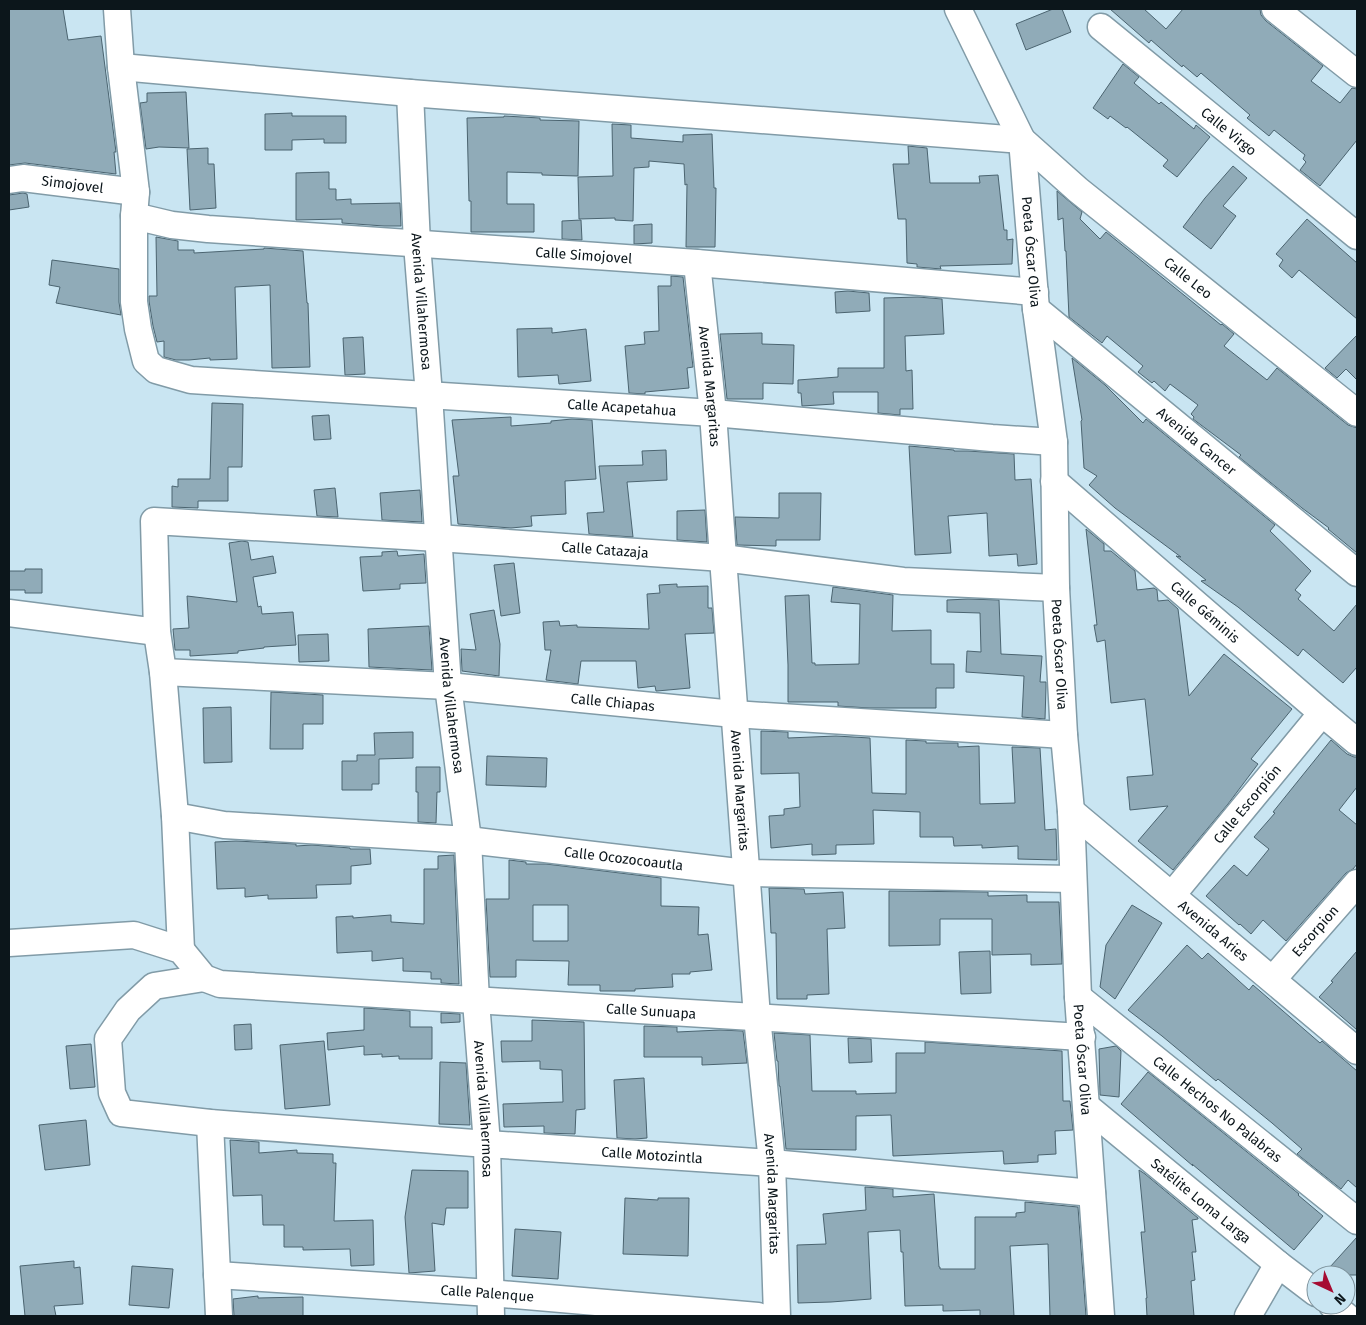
<svg xmlns="http://www.w3.org/2000/svg" width="1366" height="1325" viewBox="0 0 1366 1325" font-family="'Fira Sans',sans-serif">
<style>
.building{fill:#90abb8;stroke:#4b6470;fill-rule:evenodd}
.lines{fill:none;stroke-linecap:round;stroke-linejoin:round}
.minor-casing{stroke:#819ba7;stroke-width:29}
.minor{stroke:#fff;stroke-width:26}
.labels{text-anchor:middle;dominant-baseline:central;stroke-width:4;stroke-linejoin:round;paint-order:stroke}
.street-label{font-size:14px;fill:#0c161b;stroke:#c9e5f2}
</style>
<rect width="100%" height="100%" fill="#c9e5f2"/>
<g class="building">
<path d="M9,9H63L68,40L101,36L116,152H114L116,174L25,163L9,165Z"/>
<path d="M1053,9H1062L1071,32L1026,50L1016,24Z"/>
<path d="M1110,9H1144L1166,29L1183,9H1260L1261,15L1266,21L1323,66L1311,81L1340,103L1352,88L1357,89V140L1320,186L1300,170L1306,162L1303,159L1305,155L1274,130L1269,136L1247,118L1250,115L1201,73L1197,77L1183,65L1182,67L1151,40L1149,43Z"/>
<path d="M1123,64L1139,77L1134,83L1159,104L1161,102L1194,129L1196,125L1210,137L1177,177L1163,166L1168,160L1127,127L1126,128L1110,116L1108,119L1093,108Z"/>
<path d="M186,92L189,148L159,147L146,149L140,103L147,102V93Z"/>
<path d="M292,113V116H346V143H324V139L292,140V150H265V114Z"/>
<path d="M504,116L540,118V120L579,121L578,176L542,175V173L507,172V204H534V232H471V201H469L467,118L504,117Z"/>
<path d="M612,124L631,125V138L683,142V135L712,134L714,188H716L715,247H686L687,184L685,185L684,164L649,161V167L634,168L633,221L615,220V218L579,219L578,177L613,176Z"/>
<path d="M908,146L927,148L930,183H980L979,176L998,175L1004,230H1007V240L1013,239L1012,264L940,266L941,269L917,267V264L907,263L906,219H898L893,164H909Z"/>
<path d="M208,148V164H214L216,208L190,210L187,149Z"/>
<path d="M1233,166L1247,178L1223,206L1236,216L1211,249L1183,227L1205,198Z"/>
<path d="M329,172V189H336V200L351,199V204L400,203L401,226H384L342,223V219L296,220V173Z"/>
<path d="M1057,191L1082,212L1080,219L1100,239L1106,232L1221,325L1222,324L1234,334L1224,346L1267,380L1277,368L1348,425L1357,428V553L1328,529L1329,528L1302,508L1239,457L1241,455L1193,419L1194,417L1191,414L1198,405L1170,384L1165,391L1154,381L1152,383L1138,372L1143,366L1107,336L1102,343L1069,317L1066,251H1065L1063,218L1058,220Z"/>
<path d="M23,193L27,194L29,207L9,210V195Z"/>
<path d="M1307,219L1357,263V319L1299,270L1292,278L1279,266L1283,260L1276,254Z"/>
<path d="M581,220L582,240L562,239V221Z"/>
<path d="M652,224V243L634,244V225Z"/>
<path d="M156,237L178,241V250H194V253L264,249V248L303,251L307,303H308L310,367L272,368L270,285L235,287L237,359L210,360V358L189,360H176L164,357V341L157,342L153,326L149,301V296H157Z"/>
<path d="M52,260L119,269V302L121,315L56,303L60,287L49,285Z"/>
<path d="M671,276L683,277L693,367L687,368L689,388L645,392V394L629,393L625,346L645,344L644,332L659,331L658,286H671Z"/>
<path d="M848,291L869,293L870,311L836,313L835,292Z"/>
<path d="M918,297L942,299L944,334L905,336L906,371L912,370L913,409H900V415L878,413V392H833L834,404L802,406L801,393H798V380L838,377V368H884V298Z"/>
<path d="M552,328V333L586,329L591,381L559,384L558,375L518,377L517,329Z"/>
<path d="M762,333V344L794,345L793,384L763,383V399H727L720,334Z"/>
<path d="M1357,335V380L1346,369L1337,378L1325,368Z"/>
<path d="M363,337L365,374L345,375L343,338Z"/>
<path d="M1072,358L1105,385L1143,423L1146,419L1275,525L1270,531L1311,571L1295,590L1301,595L1298,599L1334,631L1357,604V667L1343,683L1303,649L1298,656L1238,607L1201,581L1206,580L1176,556L1181,557L1115,508L1089,485L1097,476L1084,468L1081,421L1082,420Z"/>
<path d="M212,403L243,404L242,467H228V501H198V508L172,507V486L178,487V479H210Z"/>
<path d="M329,415L331,439L314,440L312,416Z"/>
<path d="M511,417V426L551,423V421L572,419L592,420L596,479L565,481L566,514L531,516L532,526L511,528L458,524L453,476H459L452,420Z"/>
<path d="M909,446L954,450V451H968L1014,454L1015,480L1031,479L1037,564L1018,566L1017,554L989,556L987,513L948,516L951,553L915,555Z"/>
<path d="M666,450L667,480L627,482L633,537L589,534L587,513L604,512L599,466L643,465L642,451Z"/>
<path d="M335,488L338,517L317,516L314,490Z"/>
<path d="M420,490L422,522L382,520L380,493Z"/>
<path d="M779,493H821L820,540H776V546L737,545L735,517L779,518Z"/>
<path d="M705,510L707,542L677,540V511Z"/>
<path d="M1086,529L1104,544V551H1111L1135,571L1137,590L1154,588L1157,590L1158,601L1168,600L1178,609L1189,696L1224,654L1292,709L1251,759L1258,764L1228,804L1173,870L1138,841L1168,806L1130,810L1127,777L1153,775L1145,699L1111,703L1105,640L1097,642L1094,625H1097Z"/>
<path d="M242,541L248,542L251,560L273,556L276,573L253,577L258,607L261,606L262,614L293,612L296,645L264,647V648L238,651V653L190,656V650H175L173,629L189,628L187,596L237,602L229,543Z"/>
<path d="M397,551L398,556L424,554L426,583L400,584V589L363,591L360,557L382,556V552Z"/>
<path d="M514,563L520,613L501,616L494,565Z"/>
<path d="M25,569H42V593H25V590H9V571H25Z"/>
<path d="M677,584V587L708,586V608H712L714,633L685,634L690,688L657,691H656L655,686L638,688L636,661H581L578,684L546,680L551,650H545L543,622L559,621L560,626L577,625V627L649,629L647,594L660,593L659,585Z"/>
<path d="M833,587L893,595L892,631L931,630V664H954V688H936V708H869L838,706V702H788V665L785,596L809,595L812,663H815V665L859,664L860,604L831,602Z"/>
<path d="M968,599L999,600L1001,654L1042,656L1040,682H1046V687L1045,719L1022,717L1024,676L966,672L967,651L981,652L980,613L947,612V600Z"/>
<path d="M494,610L500,644L499,676L462,671L461,649L476,650L470,614Z"/>
<path d="M429,626L432,670L369,667L368,629Z"/>
<path d="M328,634L329,661L299,662L298,635Z"/>
<path d="M271,692L323,695V724H303V749H270Z"/>
<path d="M231,707L232,762L204,763L203,708Z"/>
<path d="M761,731L788,732V738L836,736L870,738L872,793L906,794V740L926,741V743H958V747L979,746L980,804L1015,803L1012,747L1040,748L1045,830L1056,829L1057,860L1018,859V846L982,848V845L954,846L953,837H920V812L873,810L874,844L836,845V854L812,855V844L771,848L769,816L784,815V809L800,807L799,773L761,774Z"/>
<path d="M413,732V758L379,759V784H372V790H342V761H357V755H375L374,733Z"/>
<path d="M1331,740L1347,754L1354,757H1357V787L1339,810L1357,825V864L1353,869L1346,873L1286,941L1263,920L1251,934L1240,924L1239,925L1206,896L1234,865L1247,876L1269,849L1254,837L1275,813L1273,812Z"/>
<path d="M487,756L547,758L546,787L486,785Z"/>
<path d="M416,767H440V792H437L436,823L418,822V792H416Z"/>
<path d="M236,841L296,844V846L312,845L350,848V849H370L371,864L351,866V884L316,885L317,898L268,899V895L245,897V888L217,889L215,842Z"/>
<path d="M454,855L459,984L441,983V979H431V972L403,971V958L372,961V951L337,953L336,917L353,916V918L391,915V922L424,924V869H438V856Z"/>
<path d="M509,860L526,862V864H546L661,878V906L699,907L698,935L708,934L712,970L690,972V974H672L673,987L635,989V991H600V985H568L569,961L516,960V977H490L486,899H509ZM533,905H568V941H533Z"/>
<path d="M769,888L804,889L805,894L843,892L845,928L827,929L829,994L807,995V999H777L776,933H771Z"/>
<path d="M889,891L988,892V896L1027,895V902H1059L1062,964L1031,965V954L992,955V919H940V945L889,946Z"/>
<path d="M1132,905L1162,923L1115,999L1100,987L1106,945Z"/>
<path d="M1187,945L1202,959L1208,953L1249,990L1253,985L1320,1043L1322,1041L1357,1071V1188L1348,1180L1341,1189L1297,1154L1302,1149L1272,1123L1218,1079L1216,1081L1162,1036L1128,1010Z"/>
<path d="M990,951L991,993L961,994L959,952Z"/>
<path d="M1357,951V1030L1319,997L1333,982L1331,981Z"/>
<path d="M364,1008L410,1011V1027H432V1059H399V1056L382,1057V1054L364,1055V1046L328,1050L327,1033L364,1030Z"/>
<path d="M441,1013L460,1014V1022L441,1023Z"/>
<path d="M532,1020L584,1022L585,1109L576,1110L575,1134L544,1133V1126L504,1127L503,1104L563,1102L562,1070L540,1069V1061L502,1062L501,1041H532Z"/>
<path d="M251,1024L252,1049L235,1050L234,1025Z"/>
<path d="M644,1026L677,1027V1032L720,1030L743,1031L747,1063L702,1065V1057H644Z"/>
<path d="M774,1033L810,1035L812,1091H856V1094L896,1093V1053H925V1042L1062,1051L1063,1101H1070L1073,1130L1055,1131L1056,1154L1038,1155V1162L1004,1164L1003,1151L893,1156L891,1115L856,1116V1150L786,1149L780,1086H779L778,1061H777Z"/>
<path d="M848,1038L871,1039L872,1062L849,1063Z"/>
<path d="M324,1041L330,1105L285,1109L280,1045Z"/>
<path d="M91,1044L95,1087L70,1089L66,1046Z"/>
<path d="M1116,1046L1121,1051L1119,1097L1100,1095L1099,1049Z"/>
<path d="M440,1062L466,1063L470,1125L439,1124Z"/>
<path d="M1148,1072L1299,1194L1298,1195L1323,1216L1294,1250L1192,1164L1193,1166L1121,1104Z"/>
<path d="M644,1078L647,1138L635,1139L617,1138L614,1080Z"/>
<path d="M86,1120L90,1165L45,1170L39,1125Z"/>
<path d="M230,1140L259,1142V1153L297,1150V1153L333,1154V1163H336L334,1221L373,1220L374,1265L351,1266L350,1249L303,1250V1247H284V1225H263L262,1195L233,1196Z"/>
<path d="M412,1170L468,1171V1208H446L444,1225L432,1223L435,1271L409,1273L405,1217Z"/>
<path d="M1139,1170L1145,1174L1198,1218V1219L1192,1220L1196,1252H1192L1195,1280L1191,1281L1194,1316H1147L1146,1298H1147L1141,1232H1145Z"/>
<path d="M865,1187L893,1189V1197L934,1194L939,1267H940V1269H975V1217H1016V1213L1025,1212V1202L1078,1207L1086,1316H1050L1048,1244L1010,1246L1014,1316H980V1310L943,1311V1305L905,1306L903,1252H901L900,1230L868,1232L871,1299L831,1302L798,1303L797,1245L826,1244L823,1214L866,1210Z"/>
<path d="M625,1198L658,1200V1198H689L688,1256L623,1254Z"/>
<path d="M515,1229L561,1232L558,1279L512,1276Z"/>
<path d="M1357,1237V1275H1339L1330,1267Z"/>
<path d="M74,1261V1268L80,1267L83,1304L54,1306L56,1316H25L20,1266Z"/>
<path d="M132,1266L173,1269L169,1308L129,1305Z"/>
<path d="M258,1296V1298L303,1297V1316H234L233,1299Z"/>
</g>
<g class="lines">
<defs>
<g id="minor">
<path id="s1" d="M117,9L121,67L136,192L134,216V302L138,329L146,361L156,370L191,380L713,413L992,438L1054,442"/>
<path id="s2" d="M958,9L1022,140L1036,309L1054,442L1056,588L1064,735L1071,811L1078,997L1101,1316"/>
<path d="M1275,9L1357,74"/>
<path id="s3" d="M1101,27L1357,236"/>
<path id="s4" d="M121,67L410,93L1022,140L1078,190L1357,413"/>
<path id="s5" d="M410,93L417,244L429,395L448,686L468,840L476,1001L487,1144L491,1316"/>
<path id="s6" d="M9,180L23,178L136,192"/>
<path id="s7" d="M134,216L172,225L208,229L697,263L1035,292"/>
<path id="s8" d="M697,263L713,413L723,558L757,1017L772,1163L777,1316"/>
<path id="s9" d="M1036,309L1357,573"/>
<path id="s10" d="M1054,481L1322,713L1357,742"/>
<path d="M9,613L157,632"/>
<path id="s11" d="M163,672L448,686L734,714L1064,735"/>
<path id="s12" d="M1071,811L1357,1051"/>
<path id="s13" d="M175,816L224,825L468,840L746,873L1073,879"/>
<path id="s14" d="M1172,895L1322,713"/>
<path id="s15" d="M9,943L134,935L181,950L204,978L220,984C507,1003 794,1019 1082,1037"/>
<path id="s16" d="M181,950L175,816L163,672L157,632L154,521L438,538L723,558L903,581L1056,588"/>
<path id="s17" d="M204,978L154,986L128,1010L108,1039L112,1093L121,1113L210,1123L487,1144L772,1163L1092,1193"/>
<path id="s18" d="M1273,979L1357,883"/>
<path id="s19" d="M1078,997L1357,1221"/>
<path id="s20" d="M1086,1106L1278,1264L1316,1293"/>
<path d="M210,1123L219,1316"/>
<path id="s21" d="M217,1275L490,1293L758,1316"/>
<path d="M1332,1305L1346,1316"/>
<path d="M1248,1316L1278,1264"/>
</g>
</defs>
<use href="#minor" class="minor-casing"/>
<use href="#minor" class="minor"/>
</g>
<g class="labels">
<g class="street-label">
<text stroke="none"><textPath href="#s3" startOffset="165">Calle Virgo</textPath></text>
<text stroke="none"><textPath href="#s6" startOffset="64">Simojovel</textPath></text>
<text stroke="none"><textPath href="#s2" startOffset="258">Poeta Óscar Oliva</textPath></text>
<text stroke="none"><textPath href="#s7" startOffset="452">Calle Simojovel</textPath></text>
<text stroke="none"><textPath href="#s4" startOffset="1120">Calle Leo</textPath></text>
<text stroke="none"><textPath href="#s5" startOffset="209">Avenida Villahermosa</textPath></text>
<text stroke="none"><textPath href="#s8" startOffset="124">Avenida Margaritas</textPath></text>
<text stroke="none"><textPath href="#s1" startOffset="836">Calle Acapetahua</textPath></text>
<text stroke="none"><textPath href="#s9" startOffset="208">Avenida Cancer</textPath></text>
<text stroke="none"><textPath href="#s16" startOffset="882">Calle Catazaja</textPath></text>
<text stroke="none"><textPath href="#s10" startOffset="200">Calle Géminis</textPath></text>
<text stroke="none"><textPath href="#s2" startOffset="662">Poeta Óscar Oliva</textPath></text>
<text stroke="none"><textPath href="#s11" startOffset="451">Calle Chiapas</textPath></text>
<text stroke="none"><textPath href="#s5" startOffset="614">Avenida Villahermosa</textPath></text>
<text stroke="none"><textPath href="#s8" startOffset="529">Avenida Margaritas</textPath></text>
<text stroke="none"><textPath href="#s14" startOffset="118">Calle Escorpión</textPath></text>
<text stroke="none"><textPath href="#s13" startOffset="451">Calle Ocozocoautla</textPath></text>
<text stroke="none"><textPath href="#s12" startOffset="186">Avenida Aries</textPath></text>
<text stroke="none"><textPath href="#s18" startOffset="64">Escorpion</textPath></text>
<text stroke="none"><textPath href="#s15" startOffset="660">Calle Sunuapa</textPath></text>
<text stroke="none"><textPath href="#s2" startOffset="1068">Poeta Óscar Oliva</textPath></text>
<text stroke="none"><textPath href="#s5" startOffset="1019">Avenida Villahermosa</textPath></text>
<text stroke="none"><textPath href="#s19" startOffset="179">Calle Hechos No Palabras</textPath></text>
<text stroke="none"><textPath href="#s17" startOffset="730">Calle Motozintla</textPath></text>
<text stroke="none"><textPath href="#s8" startOffset="934">Avenida Margaritas</textPath></text>
<text stroke="none"><textPath href="#s20" startOffset="149">Satélite Loma Larga</textPath></text>
<text stroke="none"><textPath href="#s21" startOffset="271">Calle Palenque</textPath></text>
</g>
</g>
<rect width="1366" height="1325" fill="none" stroke="#0c161b" stroke-width="20"/>
<g transform="translate(1331 1290) rotate(136)"><circle r="24" fill="#c9e5f2" stroke="#7d929c"/>
<path d="M0-4L9 19L0 12L-9 19Z" fill="#a60b32"/>
<text y="-8" font-size="14" font-weight="bold" text-anchor="middle" fill="#0c161b">N</text>
</g>
</svg>
